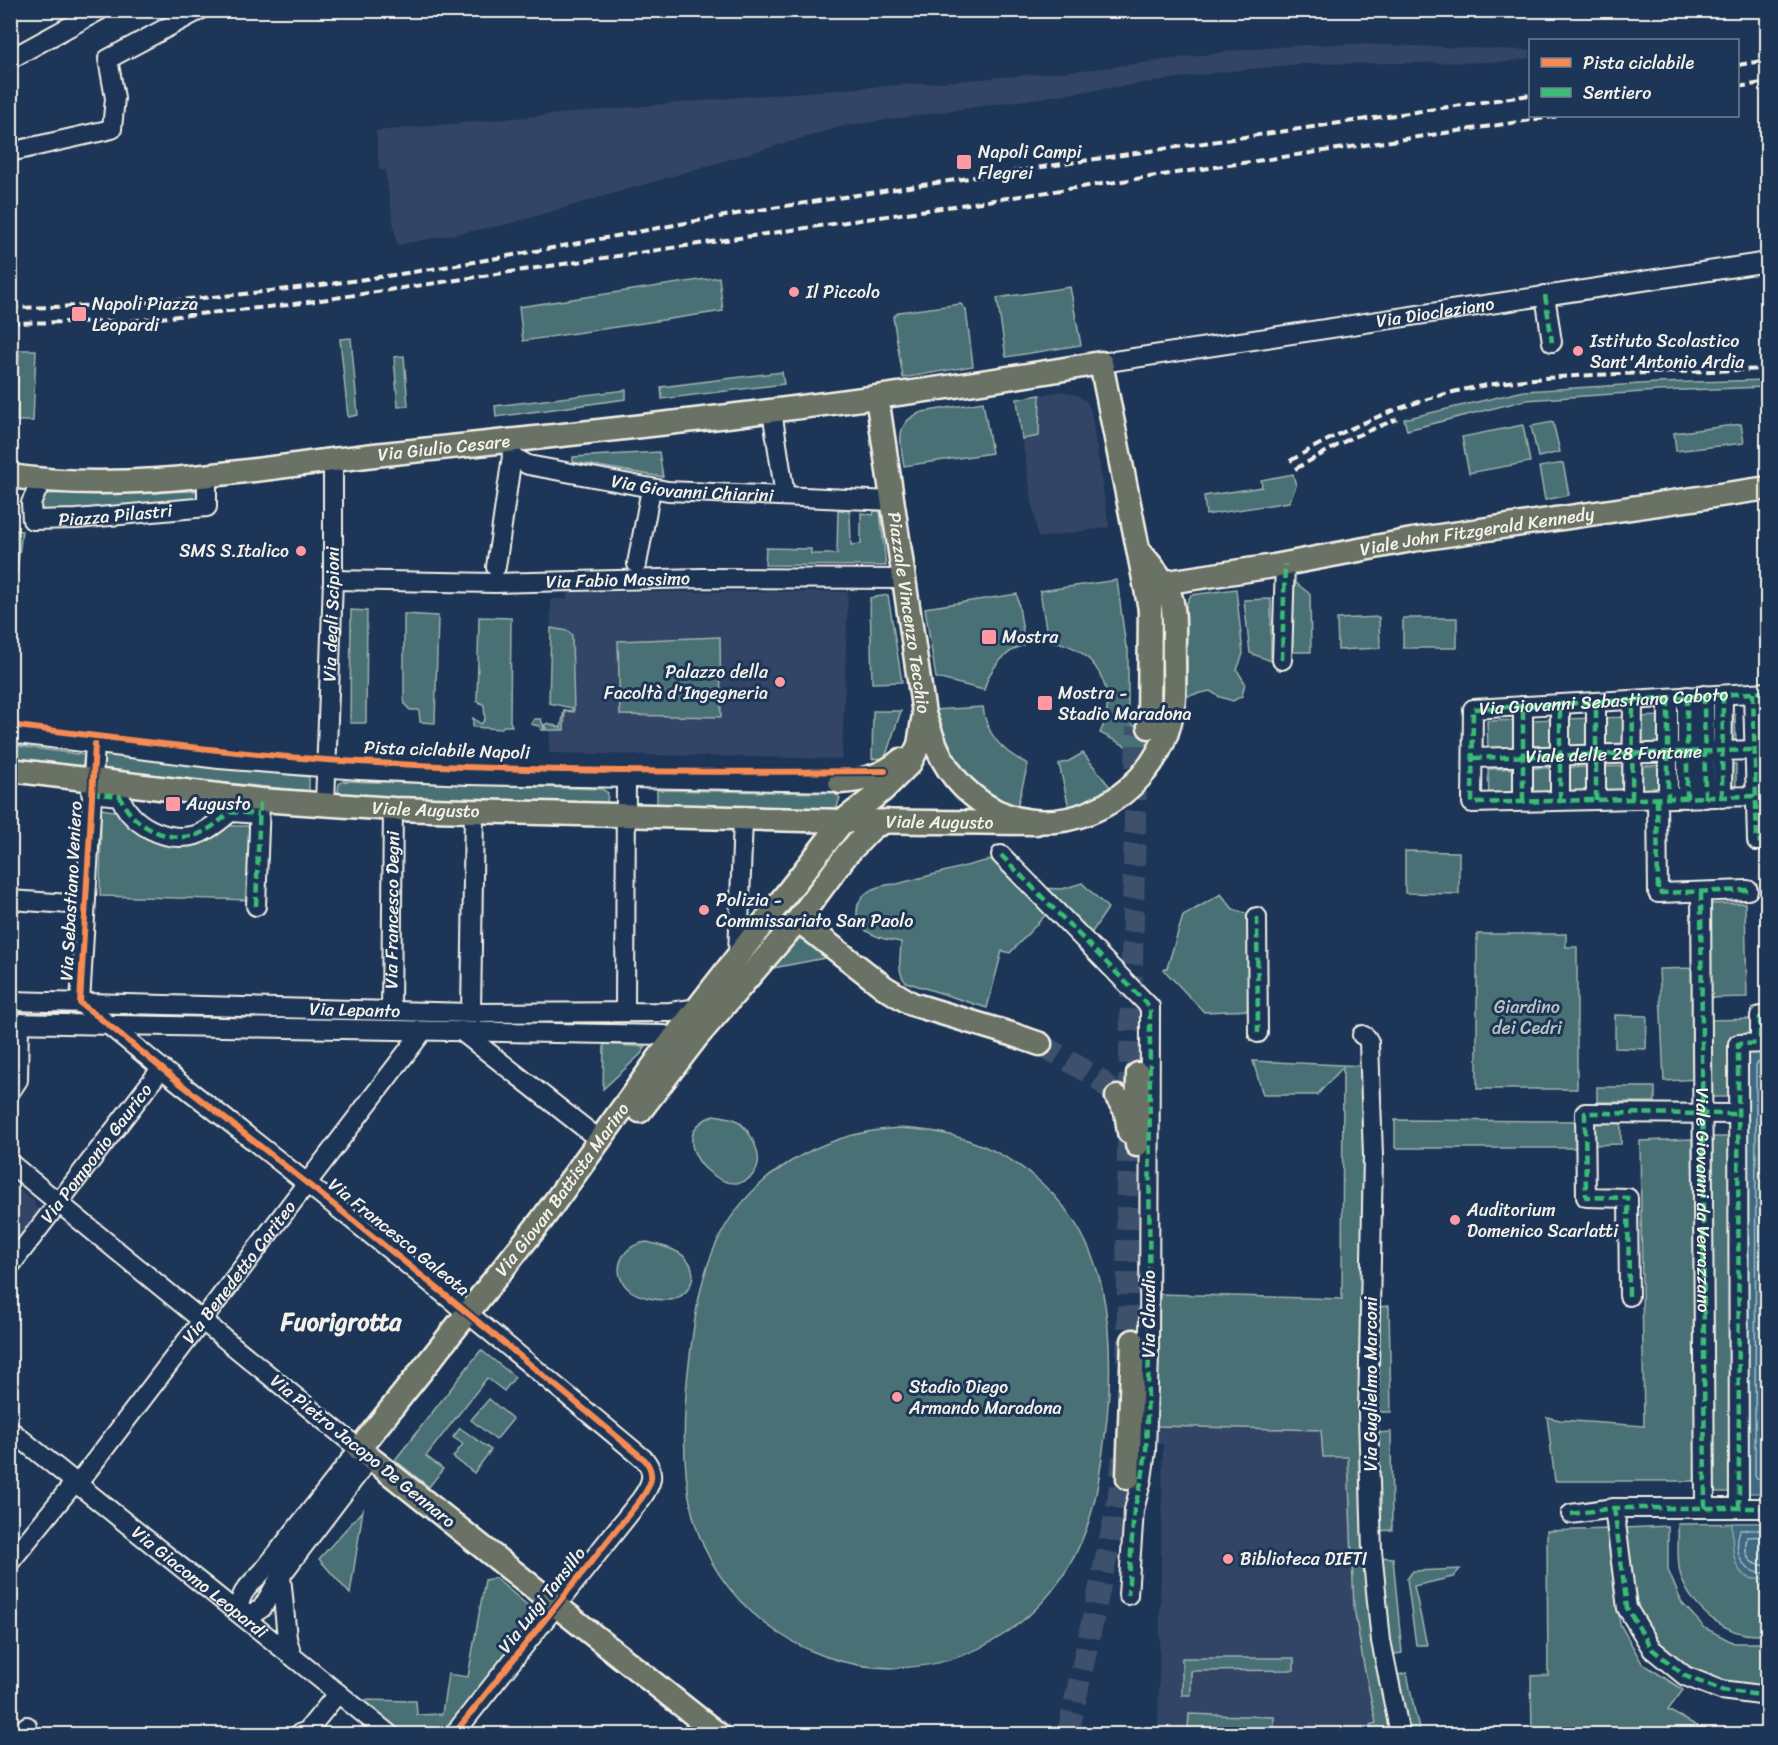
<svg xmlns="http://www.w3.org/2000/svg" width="1778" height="1745" viewBox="0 0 1778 1745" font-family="Sriracha,sans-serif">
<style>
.built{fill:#346}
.green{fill:#4a7174;stroke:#9fb1ae;stroke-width:1.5}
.water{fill:#3d6982;stroke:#869fab;stroke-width:1.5}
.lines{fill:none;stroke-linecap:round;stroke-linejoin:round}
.shore{stroke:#abbbbf;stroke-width:1.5}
.major-tunnel{stroke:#3d516d;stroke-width:22;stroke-dasharray:22 11;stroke-linecap:butt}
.minor-casing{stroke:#f4f1e8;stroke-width:22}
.major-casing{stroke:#f4f1e8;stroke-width:27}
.minor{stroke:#1d3557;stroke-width:18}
.major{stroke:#6b7165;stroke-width:22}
.rail{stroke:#f4f1e8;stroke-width:4;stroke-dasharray:9 4.5;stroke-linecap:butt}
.quiet{stroke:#3abd76;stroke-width:4.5;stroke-dasharray:9 4.5;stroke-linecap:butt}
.cycleway-casing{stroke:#1d3557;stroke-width:10}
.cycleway{stroke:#f68b52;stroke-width:6}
.poi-dot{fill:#ff9aa2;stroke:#1d3557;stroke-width:2}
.labels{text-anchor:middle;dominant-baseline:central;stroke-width:6;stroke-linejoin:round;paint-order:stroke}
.poi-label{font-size:18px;fill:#f4f1e8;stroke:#1d3557;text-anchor:start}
.street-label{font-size:18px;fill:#f4f1e8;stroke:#1d3557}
.park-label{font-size:18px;fill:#b8c4bf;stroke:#1d3557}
.district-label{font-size:24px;font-weight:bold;fill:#f4f1e8;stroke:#1d3557}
</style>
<rect width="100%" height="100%" fill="#1d3557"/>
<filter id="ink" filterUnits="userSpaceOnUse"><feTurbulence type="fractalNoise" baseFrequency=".0167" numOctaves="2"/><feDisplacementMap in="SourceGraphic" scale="12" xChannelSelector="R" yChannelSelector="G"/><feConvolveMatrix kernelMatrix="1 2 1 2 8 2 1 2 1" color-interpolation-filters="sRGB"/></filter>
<g filter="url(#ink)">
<g class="built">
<path d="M1358,44L1530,50V58L1507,62L1302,64L1221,72L844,126L509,224L397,245L385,170H379L376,131L752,96L968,80L1104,68L1240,50L1303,45Z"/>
<path d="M1063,391L1079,396L1087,402L1091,411L1109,527L1038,538L1022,439L1039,436L1040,395Z"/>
<path d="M567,592H848L842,759L549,753L550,729L564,727L566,712H574L573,636L570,631L551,627V599H567Z"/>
<path d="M10,1182L36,1202L34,1205L42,1211L29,1231L26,1229L11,1249Z"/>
<path d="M1156,1426L1321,1430L1323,1457H1348L1354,1608L1380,1734H1158L1163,1444L1155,1443Z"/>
</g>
<g class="green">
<path d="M719,277L723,311L523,341L519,307Z"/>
<path d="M1070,287L1081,345L1006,357L997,298Z"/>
<path d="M961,304L966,310L973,366L903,378L893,317L899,312Z"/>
<path d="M351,338L358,415L348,417L340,339Z"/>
<path d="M19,350H36L33,421H17Z"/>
<path d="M404,356L408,406L398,407L394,357Z"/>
<path d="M782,372L784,384L662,399L661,387Z"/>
<path d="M1767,380V387L1658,391L1526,400L1407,430L1404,419L1524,391L1656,383Z"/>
<path d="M626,390V399L496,417L495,406Z"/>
<path d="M1040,395L1039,436L1022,439L1017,399Z"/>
<path d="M983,402L992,453L904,466C900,443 894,422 922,412Z"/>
<path d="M1553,422L1560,452L1538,457L1531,426Z"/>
<path d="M1741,424L1744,443L1676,451L1674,433Z"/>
<path d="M1523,425L1530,462L1469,473L1462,437Z"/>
<path d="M659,452L663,477L573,462V457Z"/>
<path d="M1563,463L1569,495L1545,500L1539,467Z"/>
<path d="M1293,474L1296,486L1289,502L1206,515L1204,496L1262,487L1261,480Z"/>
<path d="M197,491V500L73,514L36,510L42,494Z"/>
<path d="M838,510L850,512L851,545L861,544V513L873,515L874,511H880L886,566L765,565L766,548L811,549V554H837Z"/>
<path d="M11,530L22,531L17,573L11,572Z"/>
<path d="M1117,580L1126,647L1128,648V716C1130,724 1135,727 1143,729L1160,697L1161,643H1163L1165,700L1147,757L1100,733C1121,692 1094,644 1048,641L1040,591Z"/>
<path d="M1296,583L1310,594L1311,652H1291L1285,597Z"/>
<path d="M1236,589L1243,654L1237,670L1245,683L1242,696L1233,701L1220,697L1210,691L1187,696L1186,604L1191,595Z"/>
<path d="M1017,594L1025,644C1005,652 989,668 984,690L936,678L925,608Z"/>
<path d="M888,595L902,682L872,683L870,598Z"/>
<path d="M1271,599V661L1250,653L1244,600Z"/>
<path d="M351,610L367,611L366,723H350Z"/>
<path d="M404,614L438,616L435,723L420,722L419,710H410L405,705L404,698Z"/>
<path d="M479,617L511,618L510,721L512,726H503L501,729L473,727V718L481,724L485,719L484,705L477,701Z"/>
<path d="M1379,617L1380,648L1338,650L1337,619Z"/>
<rect x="1403" y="618" width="54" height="30"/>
<path d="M551,628L568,631L572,635L574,712L565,711L564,730H541L539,726L531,724L534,719H541L544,729L546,728L544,725L548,723L561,728L564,710L572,711V708L549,703Z"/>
<path d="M720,637L721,717L620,715L618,641Z"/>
<path d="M983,707C986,735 1004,753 1028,764L1016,811L1009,809L956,771L933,710Z"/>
<path d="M873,711H901L885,758L872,759Z"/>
<path d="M1735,714L1736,744L1488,751L1487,721Z"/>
<path d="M11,745L84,755L82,771L11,761Z"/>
<path d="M1083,753L1114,792L1070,812L1059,764L1069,761Z"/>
<path d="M104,754L309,777V791L104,771L98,768V756Z"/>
<path d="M1736,764V795L1489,799L1488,769Z"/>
<path d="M343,781L602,789L608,793L607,804L365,798L340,795L338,791L339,784Z"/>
<path d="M657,790L834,793L840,798L837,807L834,808L657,805Z"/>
<path d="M101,809L120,812L151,836L220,826H254L253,900L100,896Z"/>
<path d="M1405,851L1459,852V894L1405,893Z"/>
<path d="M1000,857L1051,909L1010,953L1002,951L987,1008L906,982C896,973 901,954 901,942C888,940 876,938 865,930C860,926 857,920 857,914C856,892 879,884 897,884Z"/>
<path d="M1082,883L1108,908L1088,938L1042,888L1062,889Z"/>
<path d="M1221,894L1233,909L1254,916V1010L1204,1012L1164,970L1167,968L1183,916Z"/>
<path d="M1745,903L1747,997L1707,998L1705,904Z"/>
<path d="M1477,934H1566V947H1577V1089H1477Z"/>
<path d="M799,939H804L830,957L773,968Z"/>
<path d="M1694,968L1698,1079L1664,1081L1659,969Z"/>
<path d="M1615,1015L1647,1016L1646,1049L1615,1048Z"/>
<path d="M1756,1019V1037L1732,1038V1097H1710L1709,1020Z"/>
<path d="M604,1044L646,1047L641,1054L603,1089Z"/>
<path d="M1253,1061L1364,1066L1362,1358L1365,1563L1367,1601L1393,1734H1372L1370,1725L1376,1723L1364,1666L1354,1608L1348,1457H1323L1321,1430L1156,1426L1160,1294L1342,1299L1343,1067L1317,1095H1263Z"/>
<rect x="1597" y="1087" width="58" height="15"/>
<path d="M713,1115C721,1116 729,1117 736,1120C750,1129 765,1157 755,1172C735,1203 683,1162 693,1133C696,1124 706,1119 713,1115Z"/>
<path d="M1395,1120L1580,1121V1148H1395Z"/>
<path d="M1621,1120V1144L1589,1145V1121Z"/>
<path d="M898,1128C996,1131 1079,1189 1102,1288C1112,1336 1111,1388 1105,1436C1100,1472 1096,1509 1081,1542C1049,1618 974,1668 892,1668C800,1668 713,1602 692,1512C682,1467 683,1418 688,1372C693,1332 697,1289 713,1251C744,1176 820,1133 898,1128Z"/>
<path d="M1710,1137H1733V1492H1715Z"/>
<path d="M1692,1139L1699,1481H1555L1547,1417L1560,1420L1644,1426L1640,1141Z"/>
<path d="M647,1242C661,1246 680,1249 689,1262C700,1278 686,1301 666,1300C655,1300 640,1297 631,1291C608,1274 621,1244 647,1242Z"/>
<path d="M1389,1306L1391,1412H1377L1378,1307Z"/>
<path d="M481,1350L515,1377L504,1391L487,1378L426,1456L443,1469L429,1487L395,1460Z"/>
<path d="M489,1399L513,1419L496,1440L471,1420Z"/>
<path d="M460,1428L491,1450L474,1473L453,1457L463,1444L453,1437Z"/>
<path d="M1391,1432L1392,1530L1377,1531L1374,1433Z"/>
<path d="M363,1510L350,1594L319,1559Z"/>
<path d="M1767,1523V1634C1731,1641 1691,1610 1681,1576C1676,1561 1679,1540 1678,1524Z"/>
<path d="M1668,1526V1570L1682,1603L1705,1628L1734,1643H1767V1685C1716,1687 1664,1663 1641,1614C1638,1608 1637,1599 1635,1592C1630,1570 1626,1550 1624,1528Z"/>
<path d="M1609,1529L1620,1624L1642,1663L1683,1690L1668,1710L1699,1727L1733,1734H1767H1532L1531,1676L1548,1675L1547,1531Z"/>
<path d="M1378,1557L1393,1558L1402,1653L1388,1655Z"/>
<path d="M1460,1569L1453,1577L1414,1586L1427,1645H1416L1407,1579L1413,1571Z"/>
<path d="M495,1578L537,1613L444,1734H403L361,1700L416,1701L417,1715L442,1714L448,1674L468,1677L485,1580Z"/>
<path d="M1182,1658H1294V1670L1191,1671V1695H1182Z"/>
<path d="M1407,1673L1415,1713L1421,1734H1406L1393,1676Z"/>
<path d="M1189,1714L1274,1717V1732L1188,1730Z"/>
</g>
<g class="water">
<path d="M1767,1048V1493H1742V1050Z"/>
<path d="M1732,1523H1767V1578C1730,1586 1732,1547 1732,1523Z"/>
</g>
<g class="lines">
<g class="shore">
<path d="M1768,1062H1758L1756,1065L1755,1476L1757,1479H1768"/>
<path d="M1768,1071L1765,1074L1764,1467L1768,1470"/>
<path d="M1768,1529L1740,1530C1733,1552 1741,1575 1768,1573"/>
<path d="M1768,1536L1747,1537C1743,1555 1748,1567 1768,1565"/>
</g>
<g class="major-tunnel">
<path d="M1040,1044L1099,1079L1117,1097"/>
<path d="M1127,1361L1128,1313L1127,1197L1137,727"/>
<path d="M1068,1734L1118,1503L1123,1457"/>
</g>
<defs>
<g id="minor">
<path d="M10,59L100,10"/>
<path d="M10,152L112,129L115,98L108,59L200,10"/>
<path d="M1545,295L1552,342"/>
<path id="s1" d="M1101,363L1768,262"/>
<path d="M772,411L785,496"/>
<path id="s2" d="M510,441L512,456L528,465L668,491L892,501"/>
<path id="s3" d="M42,480L31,503L32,520L77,519L207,507V475"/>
<path d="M637,564L651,489"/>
<path d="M496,567L512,456"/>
<path id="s4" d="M333,580L495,583L702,578L904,579"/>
<path d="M1282,660L1285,564"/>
<path d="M1753,693L1757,841H1768"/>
<path d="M1704,695L1705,798"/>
<path d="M1687,696V798"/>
<path d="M1668,698V798"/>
<path d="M10,733L219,759L359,770L469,775L840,782"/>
<path d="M95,744L80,1003C117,1030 150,1060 186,1088C342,1209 494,1334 645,1460C656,1474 651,1485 641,1499L454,1734"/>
<path id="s5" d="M1473,758L1755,750"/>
<path d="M91,793L120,796C130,825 166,843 196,835C209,831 220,820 231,812L259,814"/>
<path id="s6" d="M1755,796L1472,803L1473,709L1768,692"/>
<path d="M1722,798L1723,695"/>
<path d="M1632,799L1633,700"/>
<path d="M1657,799L1658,893L1748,890"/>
<path d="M1560,800V704"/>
<path d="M1596,800V702"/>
<path d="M1523,801V706"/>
<path id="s7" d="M325,804L333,580V459"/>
<path d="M1001,855L1150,1007L1149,1354L1146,1451L1142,1479L1134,1510L1128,1595"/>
<path d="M1701,892L1705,1508"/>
<path d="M10,900L85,905"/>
<path d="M256,906L260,802"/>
<path d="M1257,917L1258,1033"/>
<path d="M738,955L743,818"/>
<path id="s8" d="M10,1001L471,1013L670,1012L699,1008"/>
<path id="s9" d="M391,1009L393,809"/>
<path d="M625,1012L626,778"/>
<path d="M471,1013L474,811"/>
<path d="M1760,1016V1043"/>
<path d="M10,1023L664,1035L669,1043L664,1051"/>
<path d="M461,1031L601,1141"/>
<path d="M1362,1035L1366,1037L1369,1042L1373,1156L1368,1414L1372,1551L1381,1641L1400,1734"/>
<path d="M10,1092L18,1080L19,1023"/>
<path d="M10,1163L359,1449L263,1571C250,1585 238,1593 239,1613"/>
<path id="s10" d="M10,1266L161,1069"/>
<path d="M1629,1296L1628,1198L1586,1197L1585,1113L1737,1114"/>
<path id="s11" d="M10,1430L389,1734"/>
<path d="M1614,1508L1627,1608L1652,1649L1685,1676L1721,1690L1768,1696"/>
<path d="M1739,1508L1738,1044L1768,1043"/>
<path d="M1571,1514L1614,1508H1768"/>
<path id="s12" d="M10,1562L75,1482L82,1478L423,1031"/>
<path d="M281,1576L287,1638L292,1656"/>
<path d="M239,1613H254L262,1608L282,1574L370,1458"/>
<path d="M21,1734L27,1726"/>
<path d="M299,1734L307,1731L338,1693"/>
</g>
<g id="major">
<path id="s13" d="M877,397L924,714C935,746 945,773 972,795C1042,855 1149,806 1170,722C1176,701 1174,679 1174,658C1173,637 1177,609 1168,590C1162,577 1151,565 1141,553"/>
<path id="s14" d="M10,476C134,494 261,467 384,454C624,429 864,403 1101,363L1150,609"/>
<path id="s15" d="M1149,727L1150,601L1154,590L1161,583L1274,566L1412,540L1768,488"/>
<path id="s16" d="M10,770L260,800L393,809L843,821L1036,823"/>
<path d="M840,782C862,781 884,775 901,760"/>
<path d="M798,920L884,987L912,1004L1011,1034L1040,1044"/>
<path d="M1117,1097L1126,1111L1129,1132"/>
<path d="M640,1111L697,1037L798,920L847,854L873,827L887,821"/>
<path d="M1137,1145L1138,1074"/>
<path d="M1128,1478L1133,1341"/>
<path id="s17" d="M718,1734L359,1449L541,1221L664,1051L843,821L883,790L910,763L919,745L924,714"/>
</g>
</defs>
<use href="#minor" class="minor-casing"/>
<use href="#major" class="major-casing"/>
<use href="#minor" class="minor"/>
<use href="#major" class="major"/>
<g class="rail">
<path d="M1738,65L1768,60"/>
<path d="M1738,87L1768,82"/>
<path d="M10,308C134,306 257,295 379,277C507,259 633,231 760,210C1016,170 1273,133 1530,95"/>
<path d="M10,323L129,321L288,305L1559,116"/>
<path d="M1290,461C1340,431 1392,408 1449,393C1505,379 1563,376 1621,374C1670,372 1719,371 1768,369"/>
<path d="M1295,469L1351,438L1397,419"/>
</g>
<g class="quiet">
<path d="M1545,295L1552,342"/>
<path d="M1282,660L1285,564"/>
<path d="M1753,693L1757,841H1768"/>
<path d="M1704,695L1705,798"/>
<path d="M1687,696V798"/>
<path d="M1668,698V798"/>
<path d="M1473,758L1755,750"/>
<path d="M91,793L120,796C130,825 166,843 196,835C209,831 220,820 231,812L259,814"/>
<path d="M1755,796L1472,803L1473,709L1768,692"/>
<path d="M1722,798L1723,695"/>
<path d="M1632,799L1633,700"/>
<path d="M1657,799L1658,893L1748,890"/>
<path d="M1560,800V704"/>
<path d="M1596,800V702"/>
<path d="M1523,801V706"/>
<path d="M1001,855L1150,1007L1149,1354L1146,1451L1142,1479L1134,1510L1128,1595"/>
<path id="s18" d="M1701,892L1705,1508"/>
<path d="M256,906L260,800"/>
<path d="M1257,917L1258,1033"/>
<path d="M1760,1016V1043"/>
<path d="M1629,1296L1628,1198L1586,1197L1585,1113L1737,1114"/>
<path d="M1614,1508L1627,1608L1652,1649L1685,1676L1721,1690L1768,1696"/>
<path d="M1739,1508L1738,1044L1768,1043"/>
<path d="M1571,1514L1614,1508H1768"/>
<path d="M21,1734L27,1726"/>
</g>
<defs>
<g id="cycleway">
<path d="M10,725C116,739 221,752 326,760C512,772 699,773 885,771"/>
<path d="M95,744L80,1003C117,1030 150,1060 186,1088C342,1209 494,1334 645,1460C656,1474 651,1485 641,1499L454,1734"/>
</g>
</defs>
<use href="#cycleway" class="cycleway-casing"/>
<use href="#cycleway" class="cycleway"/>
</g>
</g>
<g class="poi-dot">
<rect x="956" y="154" width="16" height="16" rx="3"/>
<circle cx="794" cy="292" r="6"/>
<rect x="71" y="306" width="16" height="16" rx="3"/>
<circle cx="1578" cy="351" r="6"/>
<circle cx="301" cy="551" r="6"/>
<rect x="981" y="629" width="16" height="16" rx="3"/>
<circle cx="780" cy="682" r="6"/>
<rect x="1037" y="695" width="16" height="16" rx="3"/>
<rect x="165" y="796" width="16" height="16" rx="3"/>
<circle cx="704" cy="910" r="6"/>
<circle cx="1455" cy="1220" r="6"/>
<circle cx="897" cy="1397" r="6"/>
<circle cx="1228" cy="1559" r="6"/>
</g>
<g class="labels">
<g class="poi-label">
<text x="978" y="152">Napoli Campi<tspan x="978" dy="21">Flegrei</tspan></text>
<text x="806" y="292">Il Piccolo</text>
<text x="92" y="304">Napoli Piazza<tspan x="92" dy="21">Leopardi</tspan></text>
<text x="1590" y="341">Istituto Scolastico<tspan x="1590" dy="21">Sant'Antonio Ardia</tspan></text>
<text x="289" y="551" text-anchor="end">SMS S.Italico</text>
<text x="1002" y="637">Mostra</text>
<text x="768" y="672" text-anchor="end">Palazzo della<tspan x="768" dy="21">Facoltà d'Ingegneria</tspan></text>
<text x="1058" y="693">Mostra -<tspan x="1058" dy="21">Stadio Maradona</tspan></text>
<text x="186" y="804">Augusto</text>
<text x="716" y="900">Polizia -<tspan x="716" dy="21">Commissariato San Paolo</tspan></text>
<text x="1467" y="1210">Auditorium<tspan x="1467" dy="21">Domenico Scarlatti</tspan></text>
<text x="909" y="1387">Stadio Diego<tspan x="909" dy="21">Armando Maradona</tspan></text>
<text x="1240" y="1559">Biblioteca DIETI</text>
</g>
<g class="street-label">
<text stroke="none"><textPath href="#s1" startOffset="338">Via Diocleziano</textPath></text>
<text stroke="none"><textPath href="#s14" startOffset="436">Via Giulio Cesare</textPath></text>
<text stroke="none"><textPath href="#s2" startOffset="200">Via Giovanni Chiarini</textPath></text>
<text stroke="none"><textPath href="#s3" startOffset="126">Piazza Pilastri</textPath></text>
<text stroke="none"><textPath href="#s15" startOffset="468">Viale John Fitzgerald Kennedy</textPath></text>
<text stroke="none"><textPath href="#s4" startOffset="285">Via Fabio Massimo</textPath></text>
<text stroke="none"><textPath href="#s13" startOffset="218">Piazzale Vincenzo Tecchio</textPath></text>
<text stroke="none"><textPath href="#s7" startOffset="190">Via degli Scipioni</textPath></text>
<text stroke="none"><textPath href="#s6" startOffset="508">Via Giovanni Sebastiano Caboto</textPath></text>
<text transform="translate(447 750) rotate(2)">Pista ciclabile Napoli</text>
<text stroke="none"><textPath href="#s5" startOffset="141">Viale delle 28 Fontane</textPath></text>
<text stroke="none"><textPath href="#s16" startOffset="418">Viale Augusto</textPath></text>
<text stroke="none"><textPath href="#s16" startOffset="932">Viale Augusto</textPath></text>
<text transform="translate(71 891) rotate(-87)">Via Sebastiano Veniero</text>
<text stroke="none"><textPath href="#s9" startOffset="99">Via Francesco Degni</textPath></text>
<text stroke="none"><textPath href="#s8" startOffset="345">Via Lepanto</textPath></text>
<text stroke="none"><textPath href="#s10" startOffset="142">Via Pomponio Gaurico</textPath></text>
<text stroke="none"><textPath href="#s17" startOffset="788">Via Giovan Battista Marino</textPath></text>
<text stroke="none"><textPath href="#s18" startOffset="308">Viale Giovanni da Verrazzano</textPath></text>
<text transform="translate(399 1237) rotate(39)">Via Francesco Galeota</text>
<text stroke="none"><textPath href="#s12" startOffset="370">Via Benedetto Cariteo</textPath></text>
<text transform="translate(1149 1314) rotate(-90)">Via Claudio</text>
<text transform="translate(1371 1384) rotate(-90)">Via Guglielmo Marconi</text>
<text transform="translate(363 1451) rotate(39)">Via Pietro Jacopo De Gennaro</text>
<text stroke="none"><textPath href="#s11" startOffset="243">Via Giacomo Leopardi</textPath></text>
<text transform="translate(542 1600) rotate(-52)">Via Luigi Tansillo</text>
</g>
<g class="park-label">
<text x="1527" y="1007">Giardino<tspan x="1527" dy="21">dei Cedri</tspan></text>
</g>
<g class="district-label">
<text x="341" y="1322">Fuorigrotta</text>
</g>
</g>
<rect width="1778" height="1745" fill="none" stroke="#1d3557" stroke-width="36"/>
<rect x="18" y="18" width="1742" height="1709" fill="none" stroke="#f4f1e8" stroke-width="2" filter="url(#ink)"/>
<rect x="1529" y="39" width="210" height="78" fill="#1d3557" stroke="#738091" stroke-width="1.5"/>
<rect x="1541" y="58" width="30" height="9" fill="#f68b52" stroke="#738091" stroke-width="1.5"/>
<text x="1583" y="69" font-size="18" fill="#f4f1e8">Pista ciclabile</text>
<rect x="1541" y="88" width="30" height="9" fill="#3abd76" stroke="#738091" stroke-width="1.5"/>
<text x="1583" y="99" font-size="18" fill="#f4f1e8">Sentiero</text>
</svg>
